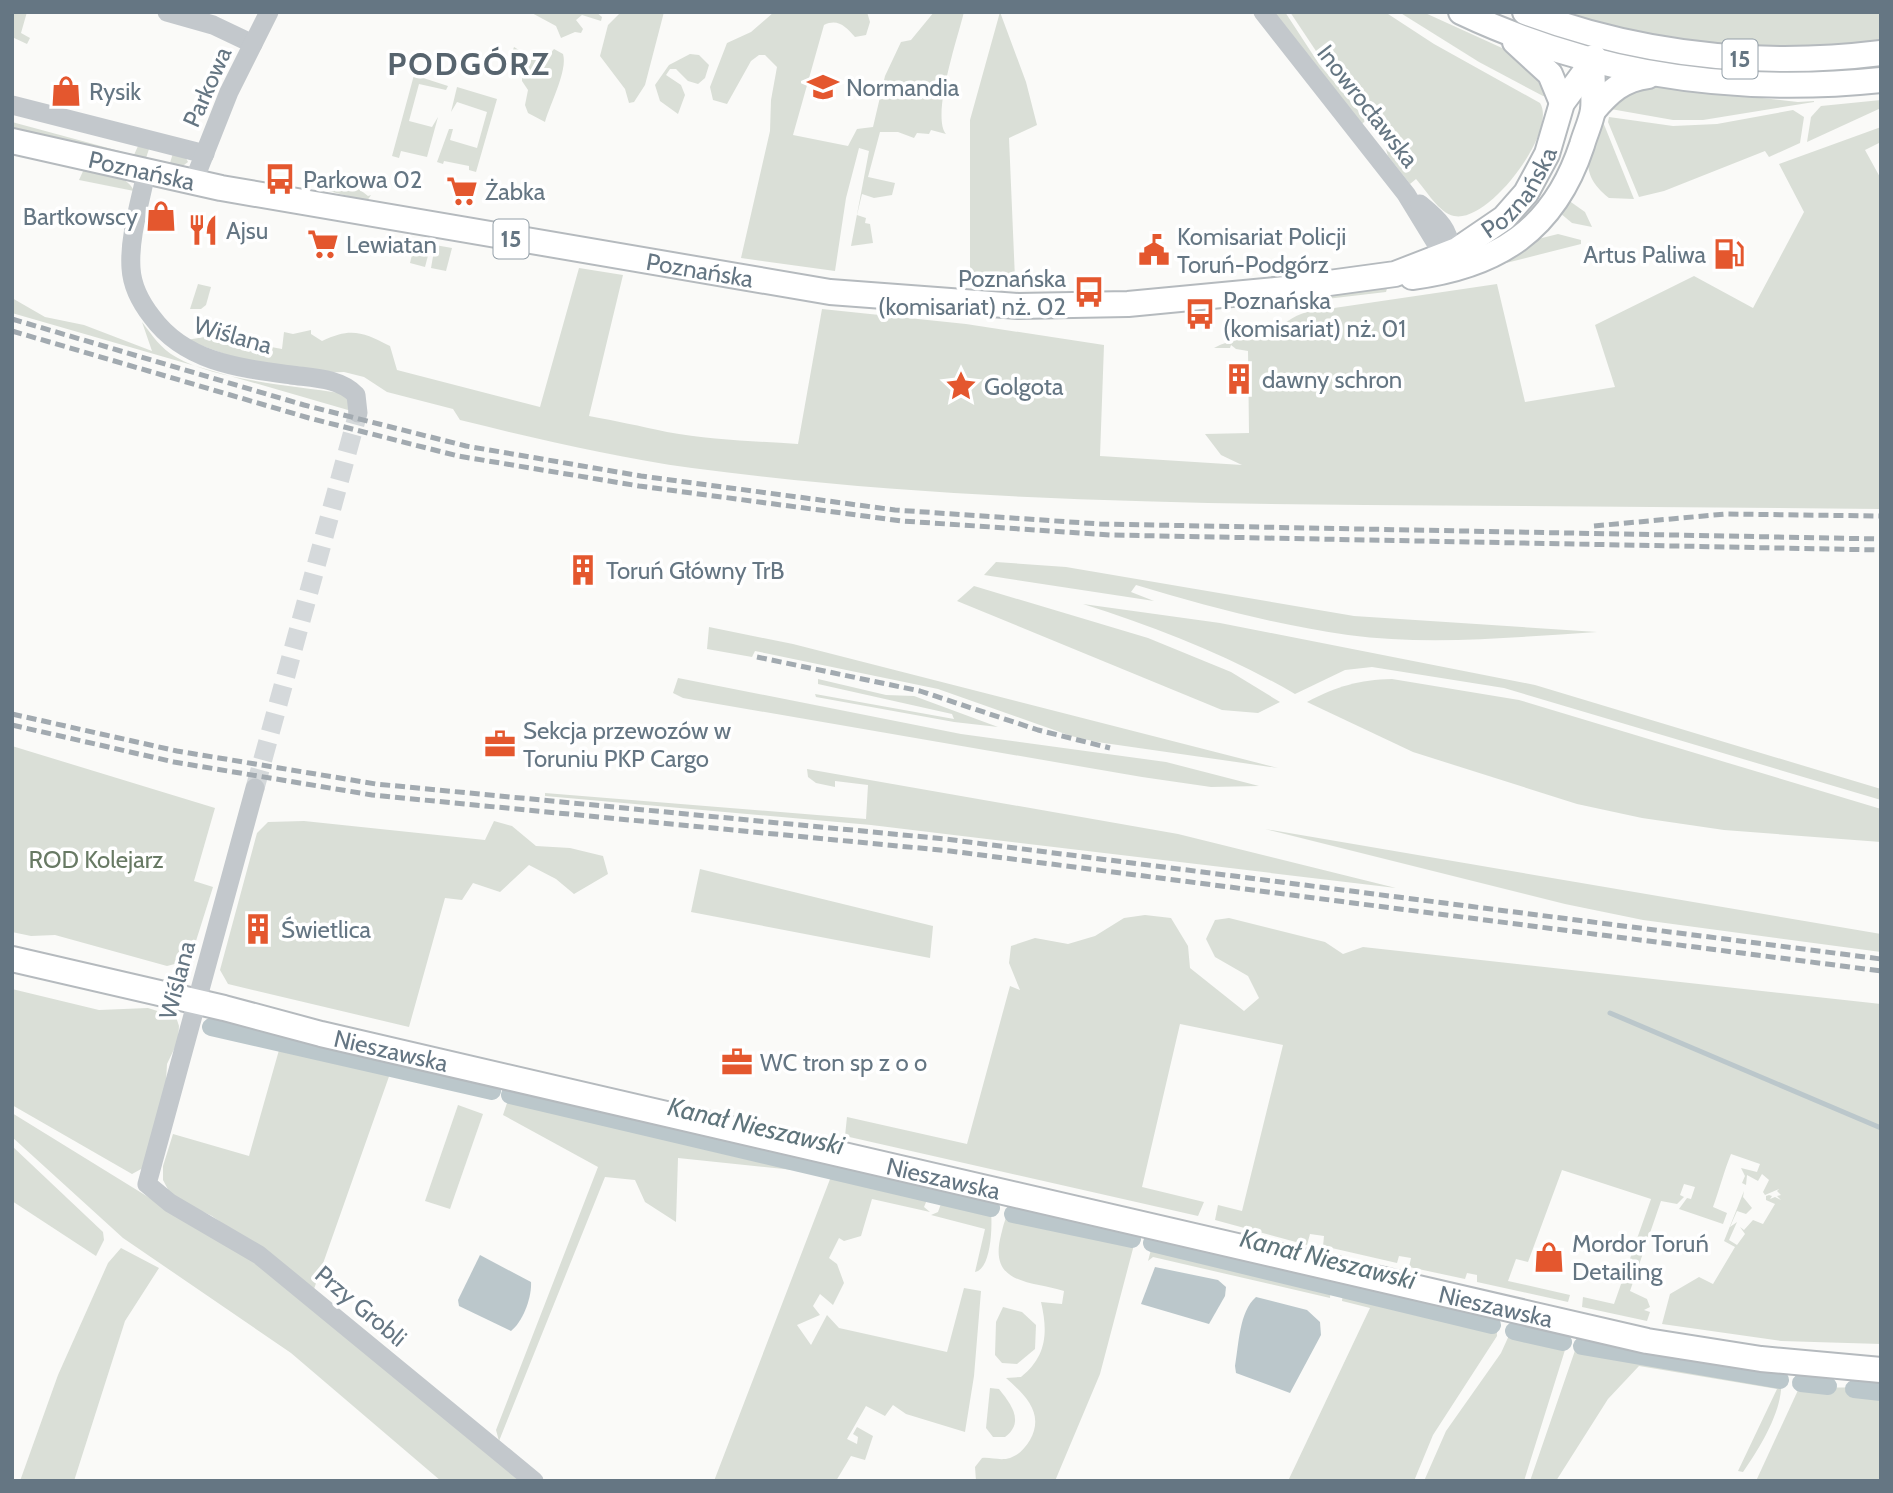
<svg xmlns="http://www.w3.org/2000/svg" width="1893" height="1493" viewBox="0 0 1893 1493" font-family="Cabin,sans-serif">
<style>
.green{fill:#dadfd7}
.water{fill:#bbc7cb}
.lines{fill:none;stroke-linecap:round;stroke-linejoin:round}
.stream{stroke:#bbc7cb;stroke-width:5}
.canal{stroke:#bbc7cb;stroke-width:18}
.minor-tunnel{stroke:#d5d9db;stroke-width:19;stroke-dasharray:19 10;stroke-linecap:butt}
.major-casing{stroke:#b5babe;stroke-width:28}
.minor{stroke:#c3c8cc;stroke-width:19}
.major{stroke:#fff;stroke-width:24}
.rail{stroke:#a2aab0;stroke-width:5;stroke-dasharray:10 5;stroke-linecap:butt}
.labels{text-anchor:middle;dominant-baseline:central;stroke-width:7;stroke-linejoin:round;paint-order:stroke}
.shield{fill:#fff;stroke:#939fa8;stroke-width:2}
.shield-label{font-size:23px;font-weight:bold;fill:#657683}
.street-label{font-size:24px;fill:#657683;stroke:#fff}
.poi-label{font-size:24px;fill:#657683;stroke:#fff;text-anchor:start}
.park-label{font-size:24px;fill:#687a64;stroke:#fff}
.water-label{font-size:26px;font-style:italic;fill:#60757c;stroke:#fff}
.district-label{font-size:32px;font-weight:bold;letter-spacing:2px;fill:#57646e;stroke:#fff}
</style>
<rect width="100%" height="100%" fill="#fafaf8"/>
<g class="green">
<path d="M12,12H27L21,33L30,38L27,44L12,37Z"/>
<path d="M530,12H596L602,17L601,21L582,15L576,20L583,29L581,33L575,32L561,38L556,26Z"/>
<path d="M621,12H664L645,85L634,102L629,103L625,89L600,56L608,25Z"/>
<path d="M774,12H867L870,22L866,35L855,37C846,27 838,18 824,25L793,135L848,146L857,129L873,127L885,76L901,42L911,40L934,12H964C958,37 931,116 946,134L931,130L929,134L917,133L914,138L898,132H880L868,177L895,183L892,195L874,198L862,194L857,215L866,218L865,223L870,224L873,243L851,246L869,151L859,148L846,198L835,271L741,258L770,131L771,100L777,67L765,55H759L751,61L727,104L713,100L710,87L727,43L751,32Z"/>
<path d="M1000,12L1026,82L1037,125L1009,138L1015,279L970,278V120Z"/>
<path d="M1274,12H1285L1319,64L1366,120L1362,124Z"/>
<path d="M1290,12H1385L1434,44L1540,103C1558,130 1489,224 1454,216C1439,213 1426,190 1416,179L1410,184L1388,156L1386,149L1395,140L1379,121L1373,124L1326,66Z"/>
<path d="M1399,12H1423L1524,58L1551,97L1543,96L1479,62Z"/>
<path d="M1559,12H1881V40C1766,55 1669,43 1559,12Z"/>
<path d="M514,47L527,55L536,50L542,63L554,49L563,54C568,70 550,104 545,122L528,113L525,105L528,90L522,81V66L510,59Z"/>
<path d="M690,54L699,55L709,65L705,78L698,84L688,81L676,69H670L666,75L681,85L685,95L678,114L660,101L655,85L669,65Z"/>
<path d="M414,75L448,86L446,90L419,84L409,121L432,127L438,117L427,157L401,151L399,158L392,156Z"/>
<path d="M1637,84L1798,102L1814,101V102L1703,120H1673L1605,108Z"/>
<path d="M457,87L497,99L476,172L469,170V166L444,161L443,164L437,162L449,129H453L450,140L477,148L487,112L457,102L451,112Z"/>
<path d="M1881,100V108L1807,142L1811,117L1821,106Z"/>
<path d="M1793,110L1804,117L1800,143L1769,157L1765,151L1664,191L1639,197L1608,122L1609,117L1673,126L1717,124Z"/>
<path d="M1601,120L1603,122L1634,199L1609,198C1576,171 1590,154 1601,120Z"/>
<path d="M12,122L134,155L138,146L149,149L146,158L170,163L173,153L185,156L188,162L180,168L12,130Z"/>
<path d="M1881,127V142L1865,150L1881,179V509C1709,507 1537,506 1365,505C1140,503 915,498 692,468C614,457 537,439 460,420L453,409L387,392L364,377L344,372L317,373L236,358L186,340L211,336L282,349L284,332L293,334L311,330V334L322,341C351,327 363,332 390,346L397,370L540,407L579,268L623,275L589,416C617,421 639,426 667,432C710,440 754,441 798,444L822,309L966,324L1104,345L1100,456L1242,465L1221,455L1205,434L1249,433L1248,351L1236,349L1231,345L1230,348H1214C1231,338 1250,340 1267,333C1282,327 1291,316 1307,312L1497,284L1525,402L1615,387L1595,325L1694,276L1753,308L1804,212L1779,164Z"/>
<path d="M84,169C101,173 126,173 134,191L79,180Z"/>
<path d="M320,181L359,189L368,196L371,195L367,201L321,189Z"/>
<path d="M1568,200L1585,212L1592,227L1572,223L1560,213Z"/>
<path d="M1558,234L1581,240V244L1502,264L1534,240Z"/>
<path d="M415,242L431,244L425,267L410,263Z"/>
<path d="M435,245L452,248L446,271L431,268Z"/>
<path d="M198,284L211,287L206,305L201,309H190Z"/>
<path d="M1388,285L1386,292L1301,302L1303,299Z"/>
<path d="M12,298L45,317L84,325L152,351L142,322C152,335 161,349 176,357C215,380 294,386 340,393L349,398L348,410L12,313Z"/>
<path d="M996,562L1066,567L1354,616L1597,632C1515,637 1431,646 1348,635C1276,625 1206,606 1136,585L1131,592L1154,601L984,575Z"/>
<path d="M974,586L1148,638L1231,672L1280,702L1258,713L1222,710L957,601Z"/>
<path d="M1083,604L1220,623L1535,685L1881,789V800L1504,688L1372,667L1345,670L1295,694C1228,655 1158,628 1083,604Z"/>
<path d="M709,627L793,644L1278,768L1097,742L1071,736L938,689L755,651L752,657L707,649Z"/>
<path d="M678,678L961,734L1166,762L1259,786L1211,787L1142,777L683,698L673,693Z"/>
<path d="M818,679L886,695L914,696L998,727L954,722L816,697L815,694L954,719L952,714L818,684Z"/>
<path d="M1392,679L1519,700L1881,809V842L1724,830L1642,818L1577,804L1413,752L1307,702C1337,686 1359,680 1392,679Z"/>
<path d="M12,746L215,808L194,881L213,887L190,960L167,966L55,935L31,936L12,932Z"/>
<path d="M807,769L1178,834L1396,888L871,825L545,796V793L866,819L868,785L835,781V787L816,783L808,777Z"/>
<path d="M304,821L485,840L494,821L512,826L536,846L570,848L603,856L608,874L574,894L556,879L529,865L500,892L473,883L462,900L445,898L409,1027L228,984L220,970L257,833L268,822Z"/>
<path d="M1265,829L1881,934V952L1643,920L1565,904Z"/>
<path d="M700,869L933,926L930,958L691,912Z"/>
<path d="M1145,915L1171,918L1188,946L1190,968L1244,1011L1259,998L1248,976L1215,957L1206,939L1215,920L1229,918L1325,942L1343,954L1363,947L1881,1004V1344L1781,1341L1662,1324L1670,1294L1699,1277L1713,1284L1735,1247L1724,1241L1744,1191L1743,1197L1752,1208L1746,1214L1737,1211L1730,1227L1737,1222L1729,1240L1737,1245L1745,1234L1740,1227L1744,1230L1753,1220L1763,1224L1775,1204L1766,1200V1196L1769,1195L1772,1196L1770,1199L1775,1197L1781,1200L1777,1196L1781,1195L1777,1191L1779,1189L1765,1195L1763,1192L1769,1180L1762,1174L1758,1181L1747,1175L1746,1185L1742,1183L1745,1176L1741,1168L1757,1172L1760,1164L1731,1154C1724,1171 1720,1188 1713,1207L1727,1213L1723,1224L1679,1209L1687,1198L1691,1199L1695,1187L1684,1184L1680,1195L1684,1197L1677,1204L1661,1201L1630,1291L1647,1299L1650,1307L1644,1310L1650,1312L1647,1321L1582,1307L1583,1297L1614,1304L1651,1199L1562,1170L1528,1262L1516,1259L1508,1281L1570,1295L1568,1302L1477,1282V1275L1467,1273L1465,1279L1409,1267L1411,1258L1399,1256L1397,1263L1323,1246L1324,1236L1310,1234L1307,1245L1215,1220L1218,1205L1242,1211L1283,1045L1180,1024L1142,1187L1204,1202L1198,1216L845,1136L847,1117L967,1144L1010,986L1020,990L1009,963L1011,946L1035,938L1068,944L1095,936L1124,918Z"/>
<path d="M12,989L99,1010L148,1008L176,1017L179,1026L178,1041L167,1064L165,1098L143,1168L132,1174L12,1105Z"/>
<path d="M281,1043L392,1068L314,1289L212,1216L172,1197L163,1180V1166L173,1134L249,1156Z"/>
<path d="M512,1088L924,1184L929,1195L924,1207L930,1212L872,1199L861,1236L844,1241L839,1238L829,1258L837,1264L844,1283L833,1305L820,1294L813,1306L820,1315L797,1325L811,1345L827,1315L839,1328L947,1352L964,1288L981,1291L974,1376L965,1432L906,1414L893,1405L885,1416L866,1406L847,1439L857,1444L858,1437L853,1434L857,1427L873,1436L865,1460L851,1456L836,1481H714L832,1174L678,1158L676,1222L645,1202L635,1180L605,1177L499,1441L496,1430L598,1167L503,1115Z"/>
<path d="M458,1105L483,1114L450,1209L425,1201Z"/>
<path d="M12,1113L265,1269L523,1481H441L291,1353L123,1238L12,1137Z"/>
<path d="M12,1146L103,1232L104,1240L96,1256L12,1201Z"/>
<path d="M946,1190L982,1197L990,1203C993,1217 993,1269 975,1272L985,1229L931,1215L938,1212Z"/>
<path d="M1016,1207L1132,1232L1135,1241L1100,1374L1055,1481H976L975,1467L982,1458C991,1457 1000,1461 1010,1458C1019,1455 1025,1448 1030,1440C1045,1413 1025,1395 1006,1378L1021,1377C1047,1356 1048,1332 1041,1302L1062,1304L1064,1291C1031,1281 988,1285 1001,1235C1004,1224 1005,1213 1016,1207Z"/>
<path d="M1154,1238L1331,1280L1330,1298L1153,1257L1148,1261Z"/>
<path d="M121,1248L159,1268L125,1321L74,1481H20L58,1375L108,1263Z"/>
<path d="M1350,1281L1490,1314L1496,1319L1497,1336L1433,1435L1414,1481H1288L1370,1308L1342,1301L1343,1292Z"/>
<path d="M1003,1307L1022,1312L1036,1325L1035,1349L1017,1364L1002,1363L995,1355L996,1322Z"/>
<path d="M1516,1320L1566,1328L1565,1350L1524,1481H1424L1446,1431L1501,1353Z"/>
<path d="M1580,1336L1779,1368C1790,1400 1761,1446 1743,1472L1738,1471L1777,1389L1639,1366L1608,1399L1556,1481H1530Z"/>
<path d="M1881,1387V1481H1756L1799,1388Z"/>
<path d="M990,1388L999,1389C1011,1404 1025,1422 1005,1437H993L986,1428Z"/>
</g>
<g class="water">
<path d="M480,1255L531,1282C532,1297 523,1322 511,1331L459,1306L458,1300Z"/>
<path d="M1155,1267L1218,1280L1226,1287L1225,1296L1209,1324L1141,1304Z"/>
<path d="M1256,1297L1307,1310L1320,1322L1321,1335L1290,1393L1236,1373L1235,1366C1239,1344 1239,1312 1256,1297Z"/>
</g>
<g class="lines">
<path class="stream" d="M1610,1013L1881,1128"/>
<g class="canal">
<path d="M211,1027L492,1091"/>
<path d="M510,1095L991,1208"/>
<path d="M1013,1214L1132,1239"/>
<path d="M1152,1243L1492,1325"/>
<path d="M1514,1331L1563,1342"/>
<path d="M1582,1346L1780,1380"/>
<path d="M1801,1383L1828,1386"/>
<path d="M1854,1389L1881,1392"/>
</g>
<path class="minor-tunnel" d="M255,788L358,413"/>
<defs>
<g id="major">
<path d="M1461,12C1594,75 1736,95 1881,80"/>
<path d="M1525,12C1640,55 1759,68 1881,53"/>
<path d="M1515,42L1550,74L1562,103"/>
<path d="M1593,111C1609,92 1623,79 1648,76"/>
<path id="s1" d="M12,141L221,188L830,292L1018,306L1128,304L1285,289L1395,274L1457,250L1504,218L1526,193L1547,154L1562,103L1593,61"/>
<path d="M1412,277C1498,266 1554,230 1582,145C1585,134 1591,122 1593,110C1595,92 1590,74 1594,57"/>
<path id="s2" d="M12,959L224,1008L321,1034L1647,1341L1761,1359L1881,1370"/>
</g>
</defs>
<use href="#major" class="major-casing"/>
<g class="minor">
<path d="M167,12L213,25L253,44"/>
<path d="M1263,12L1406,194L1439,248L1448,254L1452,265"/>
<path d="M12,105L205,154"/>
<path d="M146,173C140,203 129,237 131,268C132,286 141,303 152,317C185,362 239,368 291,375C313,378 340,378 356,395L358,413"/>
<path d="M193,183L229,92L269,12"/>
<path d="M1420,204C1436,217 1454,232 1448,254"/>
<path d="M255,788L147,1184L170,1203L259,1255L534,1481"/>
</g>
<use href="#major" class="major"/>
<g class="rail">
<path d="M12,319L304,405L466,446L641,476L895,510L1100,524L1881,539"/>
<path d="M12,331L309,418L458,456L639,486L902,521L1111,535L1881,550"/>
<path d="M1594,526L1725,514L1881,516"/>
<path d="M757,657L920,691L1038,730L1110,748"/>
<path d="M12,714L177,751L376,784L945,839L1881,959"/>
<path d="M12,725L174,762L372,795L950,851L1881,971"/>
</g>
</g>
<defs>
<symbol id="school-bare" viewBox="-9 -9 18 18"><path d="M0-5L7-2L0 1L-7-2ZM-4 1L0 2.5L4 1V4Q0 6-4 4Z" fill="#e4572e" stroke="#fff" stroke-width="2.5" paint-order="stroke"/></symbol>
<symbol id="shop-bare" viewBox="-9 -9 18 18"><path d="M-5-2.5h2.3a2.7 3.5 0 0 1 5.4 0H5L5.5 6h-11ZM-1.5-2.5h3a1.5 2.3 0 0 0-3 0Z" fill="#e4572e" stroke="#fff" stroke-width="2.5" paint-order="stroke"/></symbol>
<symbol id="bus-bare" viewBox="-9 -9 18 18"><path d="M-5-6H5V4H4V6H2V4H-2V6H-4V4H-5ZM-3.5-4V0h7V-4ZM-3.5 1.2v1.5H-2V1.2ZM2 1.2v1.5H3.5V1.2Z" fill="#e4572e" stroke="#fff" stroke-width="2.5" paint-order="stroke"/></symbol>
<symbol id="supermarket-bare" viewBox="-9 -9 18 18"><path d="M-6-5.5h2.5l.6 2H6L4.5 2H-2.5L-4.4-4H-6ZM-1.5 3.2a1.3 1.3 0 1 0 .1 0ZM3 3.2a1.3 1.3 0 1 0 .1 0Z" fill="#e4572e" stroke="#fff" stroke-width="2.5" paint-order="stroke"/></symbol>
<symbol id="restaurant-bare" viewBox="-9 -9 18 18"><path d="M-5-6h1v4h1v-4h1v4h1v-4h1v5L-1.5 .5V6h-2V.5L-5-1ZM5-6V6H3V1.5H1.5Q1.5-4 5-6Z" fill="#e4572e" stroke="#fff" stroke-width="2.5" paint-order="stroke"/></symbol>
<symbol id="civic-bare" viewBox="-9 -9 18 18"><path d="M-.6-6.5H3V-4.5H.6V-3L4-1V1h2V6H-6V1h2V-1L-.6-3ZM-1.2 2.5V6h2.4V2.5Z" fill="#e4572e" stroke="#fff" stroke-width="2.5" paint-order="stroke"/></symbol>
<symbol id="fuel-bare" viewBox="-9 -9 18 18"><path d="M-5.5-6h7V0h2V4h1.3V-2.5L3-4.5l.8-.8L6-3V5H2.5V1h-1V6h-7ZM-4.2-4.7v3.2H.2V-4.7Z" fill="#e4572e" stroke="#fff" stroke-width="2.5" paint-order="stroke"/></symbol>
<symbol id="building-bare" viewBox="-9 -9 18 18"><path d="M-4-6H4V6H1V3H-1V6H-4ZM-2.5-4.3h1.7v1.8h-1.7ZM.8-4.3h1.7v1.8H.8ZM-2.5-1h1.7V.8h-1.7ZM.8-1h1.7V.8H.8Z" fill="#e4572e" stroke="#fff" stroke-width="2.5" paint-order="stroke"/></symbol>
<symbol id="sight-bare" viewBox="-9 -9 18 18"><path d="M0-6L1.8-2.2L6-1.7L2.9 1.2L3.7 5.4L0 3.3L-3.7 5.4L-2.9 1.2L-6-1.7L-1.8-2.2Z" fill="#e4572e" stroke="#fff" stroke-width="2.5" paint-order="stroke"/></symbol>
<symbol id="office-bare" viewBox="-9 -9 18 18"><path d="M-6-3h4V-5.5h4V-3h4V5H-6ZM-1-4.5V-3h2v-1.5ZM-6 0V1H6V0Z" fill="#e4572e" stroke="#fff" stroke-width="2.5" paint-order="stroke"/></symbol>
</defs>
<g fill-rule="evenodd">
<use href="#school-bare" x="801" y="65" width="44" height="44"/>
<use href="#shop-bare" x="44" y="69" width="44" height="44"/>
<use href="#bus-bare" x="258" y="157" width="44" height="44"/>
<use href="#supermarket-bare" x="440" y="169" width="44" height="44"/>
<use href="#shop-bare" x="139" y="194" width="44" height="44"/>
<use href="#restaurant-bare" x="181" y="208" width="44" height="44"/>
<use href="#supermarket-bare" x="301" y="222" width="44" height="44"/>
<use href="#civic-bare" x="1132" y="228" width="44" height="44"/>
<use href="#fuel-bare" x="1707" y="232" width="44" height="44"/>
<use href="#bus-bare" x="1067" y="270" width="44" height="44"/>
<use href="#bus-bare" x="1178" y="292" width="44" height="44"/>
<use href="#building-bare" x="1217" y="357" width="44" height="44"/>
<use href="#sight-bare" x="939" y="364" width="44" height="44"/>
<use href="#building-bare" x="561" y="548" width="44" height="44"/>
<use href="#office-bare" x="478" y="722" width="44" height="44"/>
<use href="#building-bare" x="236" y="907" width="44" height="44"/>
<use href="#office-bare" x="715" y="1040" width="44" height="44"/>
<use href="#shop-bare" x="1527" y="1235" width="44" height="44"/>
</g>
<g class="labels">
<g class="shield">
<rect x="1722.5" y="39.5" width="35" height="39" rx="5"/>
<rect x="493.5" y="219.5" width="35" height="39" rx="5"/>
</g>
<g class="shield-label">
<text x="1740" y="59">15</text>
<text x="511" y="239">15</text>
</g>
<g class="street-label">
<text transform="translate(207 87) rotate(-66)">Parkowa</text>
<text transform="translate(1368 106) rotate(52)">Inowrocławska</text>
<text stroke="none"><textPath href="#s1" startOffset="133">Poznańska</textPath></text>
<text stroke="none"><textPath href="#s1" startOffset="1552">Poznańska</textPath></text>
<text stroke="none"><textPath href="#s1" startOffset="700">Poznańska</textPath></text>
<text transform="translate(233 335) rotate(16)">Wiślana</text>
<text transform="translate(177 980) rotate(-75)">Wiślana</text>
<text stroke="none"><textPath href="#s2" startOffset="390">Nieszawska</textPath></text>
<text stroke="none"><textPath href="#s2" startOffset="957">Nieszawska</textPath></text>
<text transform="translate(361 1306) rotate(40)">Przy Grobli</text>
<text stroke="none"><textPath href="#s2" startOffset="1524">Nieszawska</textPath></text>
</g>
<g class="poi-label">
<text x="846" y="87">Normandia</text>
<text x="89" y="91">Rysik</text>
<text x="303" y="179">Parkowa 02</text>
<text x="485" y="191">Żabka</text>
<text x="138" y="216" text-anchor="end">Bartkowscy</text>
<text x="226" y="230">Ajsu</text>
<text x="1177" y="236">Komisariat Policji<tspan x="1177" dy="28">Toruń-Podgórz</tspan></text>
<text x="346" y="244">Lewiatan</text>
<text x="1706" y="254" text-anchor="end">Artus Paliwa</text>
<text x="1066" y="278" text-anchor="end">Poznańska<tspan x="1066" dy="28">(komisariat) nż. 02</tspan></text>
<text x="1223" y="300">Poznańska<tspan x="1223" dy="28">(komisariat) nż. 01</tspan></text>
<text x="1262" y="379">dawny schron</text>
<text x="984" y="386">Golgota</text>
<text x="606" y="570">Toruń Główny TrB</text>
<text x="523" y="730">Sekcja przewozów w<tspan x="523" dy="28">Toruniu PKP Cargo</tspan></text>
<text x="281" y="929">Świetlica</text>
<text x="760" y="1062">WC tron sp z o o</text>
<text x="1572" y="1243">Mordor Toruń<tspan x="1572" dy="28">Detailing</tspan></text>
</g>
<g class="park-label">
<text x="96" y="859">ROD Kolejarz</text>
</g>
<g class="water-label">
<text transform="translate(756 1126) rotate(13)">Kanał Nieszawski</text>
<text transform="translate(1328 1259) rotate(14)">Kanał Nieszawski</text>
</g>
<g class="district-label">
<text x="469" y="63">PODGÓRZ</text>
</g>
</g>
<rect width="1893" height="1493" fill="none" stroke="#657683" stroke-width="28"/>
</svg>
